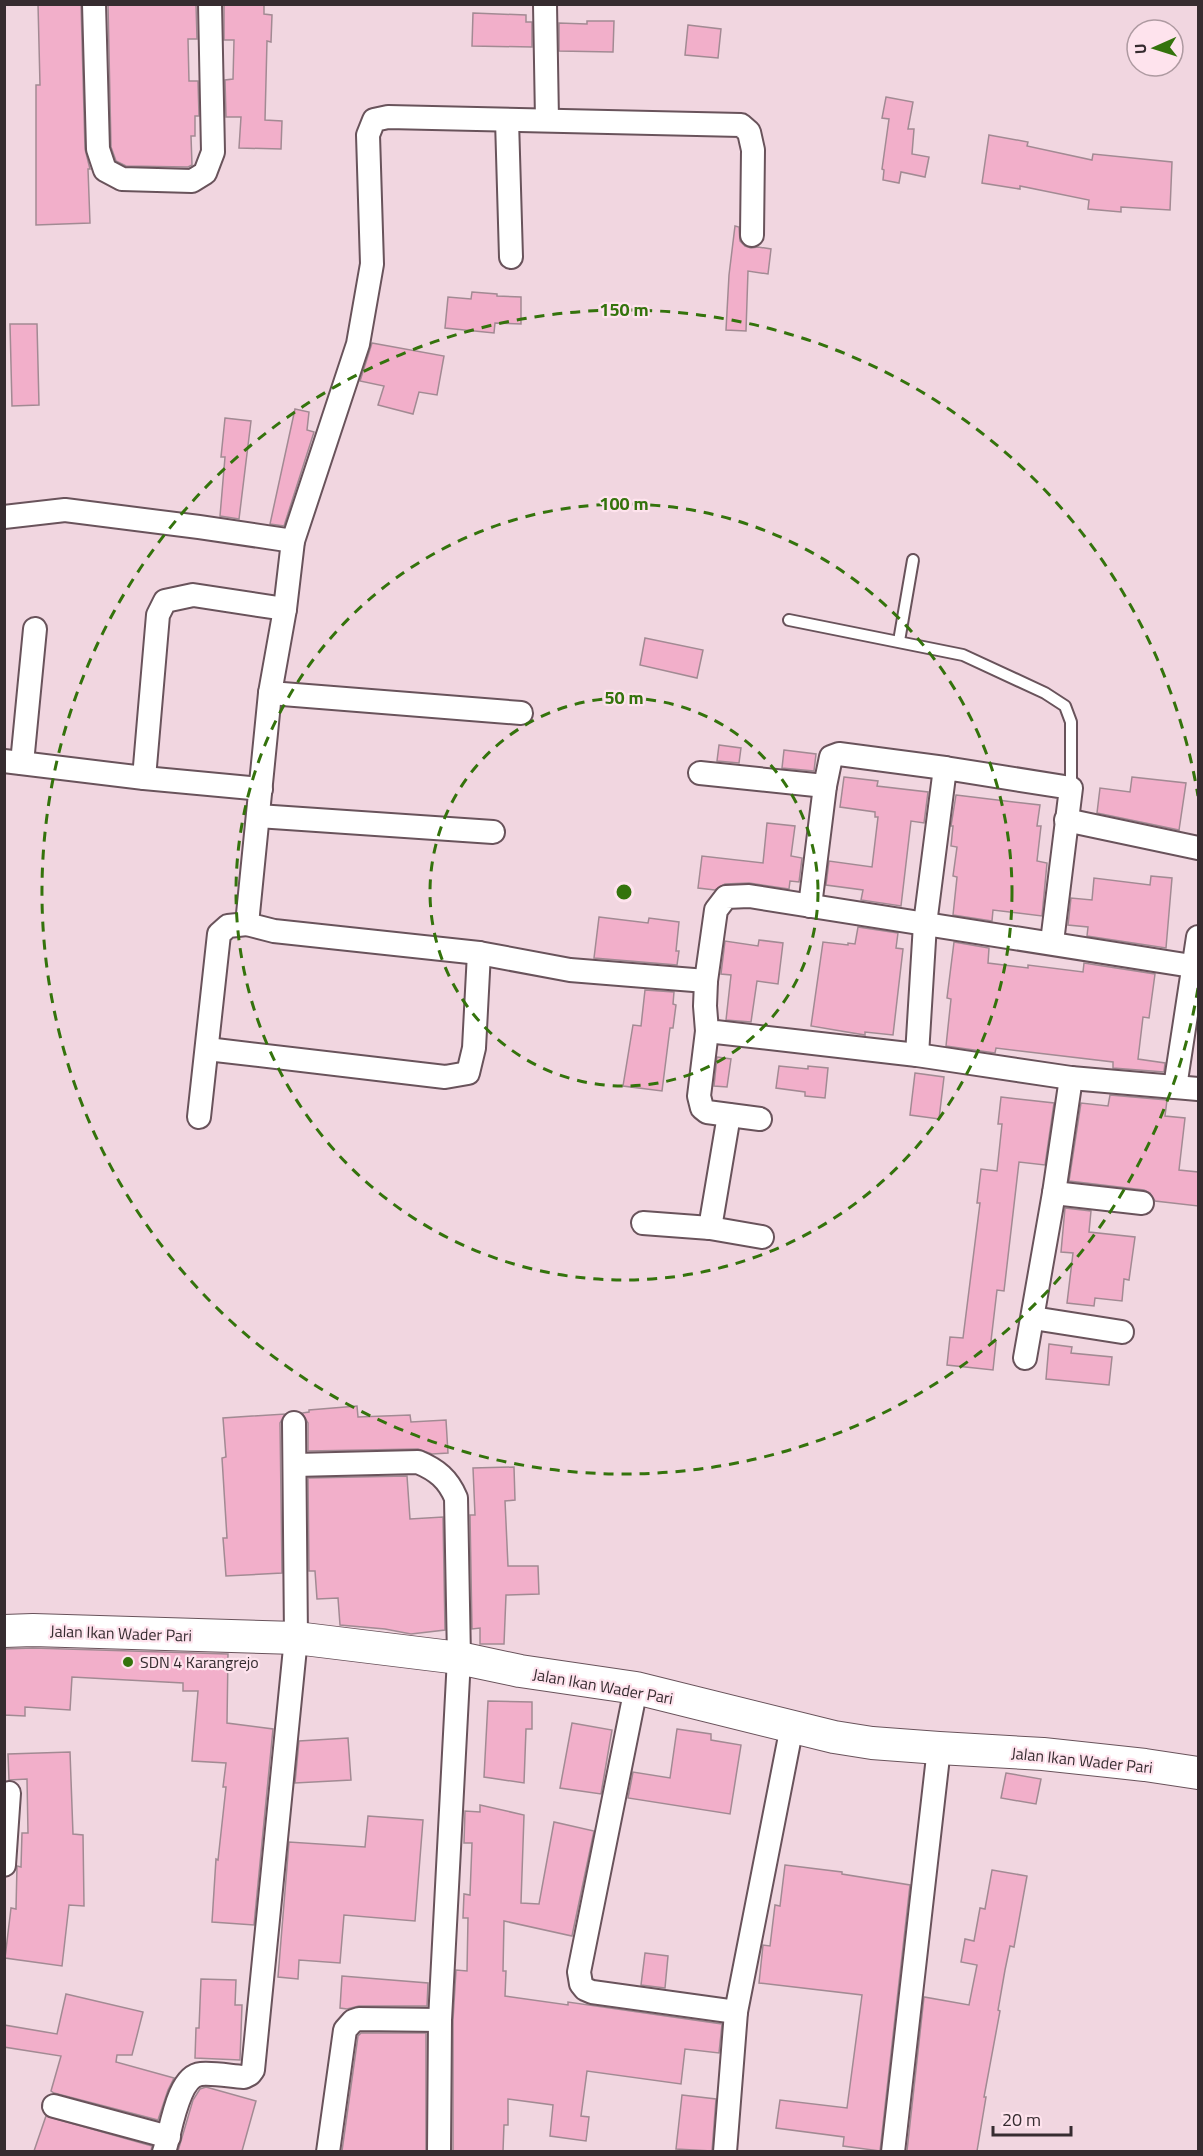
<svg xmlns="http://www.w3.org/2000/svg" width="1203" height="2156" viewBox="0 0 1203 2156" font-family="'Titillium Web',sans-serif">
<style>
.building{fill:#f2afca;stroke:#a28a93;stroke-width:1.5}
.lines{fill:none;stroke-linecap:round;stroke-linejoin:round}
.lane-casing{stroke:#69535b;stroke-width:14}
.street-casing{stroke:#69535b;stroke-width:26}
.secondary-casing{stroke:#69535b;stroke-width:34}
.lane{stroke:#fff;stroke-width:10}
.street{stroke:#fff;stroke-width:22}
.secondary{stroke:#fff;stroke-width:32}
.ring{fill:none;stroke:#34730c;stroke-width:3;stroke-dasharray:10 8}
.poi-dot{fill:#34730c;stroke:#fee3ed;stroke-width:2}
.labels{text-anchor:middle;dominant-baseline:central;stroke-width:4.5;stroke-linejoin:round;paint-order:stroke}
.street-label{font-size:16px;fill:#362c30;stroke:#fee3ed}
.poi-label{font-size:16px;fill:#362c30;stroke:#fee3ed;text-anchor:start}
.centre{fill:#34730c;stroke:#fee3ed;stroke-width:3}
.ring-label{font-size:18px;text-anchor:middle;font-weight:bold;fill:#34730c;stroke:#fee3ed;stroke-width:4.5;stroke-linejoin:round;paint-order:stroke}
</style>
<rect width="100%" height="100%" fill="#f1d6e0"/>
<g class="building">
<path d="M38,4H81L85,149L90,169H88L90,223L36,225V85H40Z"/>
<path d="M108,4H196L197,39H188L189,81H198L199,116H195V136H191L192,165L188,167L126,166L116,161L111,147Z"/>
<path d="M224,4H264V14L272,15L271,42L267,41L265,120L282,121L281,149L239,148L241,117H226L225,80L233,79L234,40H224Z"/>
<path d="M473,13L526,15V22H532V47L472,46Z"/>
<path d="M587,21H614L613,52L559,51V23L587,24Z"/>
<path d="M688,25L721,29L718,58L685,55Z"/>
<path d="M886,97L913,102L908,129H914L912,154L929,157L925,177L901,172L899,183L883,180L884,170L882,169L889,119L882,118Z"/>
<path d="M989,135L1028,142L1027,146L1092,160L1093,154L1172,162L1170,210L1121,207V212L1088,209L1089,200L1020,186V189L982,183Z"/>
<path d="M735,226L739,227L740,241L745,246L751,248L758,247L771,249L768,274L748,271L746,331L726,330L729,275Z"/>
<path d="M472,292L497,294V296L521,297V324L495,323L494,333L445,328L448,297L471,299Z"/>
<path d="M10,324H37L39,405L12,406Z"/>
<path d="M372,343L444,356L437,395L419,392L413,414L378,405L384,386L360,381Z"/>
<path d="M295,409L309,412L307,430L314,432L284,526L270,524Z"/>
<path d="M225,418L251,421L239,519L220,516L225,457H221Z"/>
<path d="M645,638L703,650L697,678L640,665Z"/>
<path d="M719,745L741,748L739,763L717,761Z"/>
<path d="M784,750L816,754L814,771L782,768Z"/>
<path d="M844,777L878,781L877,786L928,792L924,823L911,821L901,906L861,900L863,890L826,885L829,861L872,867L878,817H875V812L840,807Z"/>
<path d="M1132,777L1186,783L1179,830L1097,813L1100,788L1130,792Z"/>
<path d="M956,795L1040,805L1037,826H1041L1037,861L1047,863L1042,916L993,910L992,921L953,915L957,877L953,876L957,847L951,846L953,826H951Z"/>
<path d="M767,823L795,826L791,856L802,858L799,882L790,881L789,889L749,883L725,884L715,890L698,888L702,856L763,863Z"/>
<path d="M1151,876L1172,878L1166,948L1087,936L1088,927L1068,925L1071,898L1092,900L1094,878L1150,885Z"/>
<path d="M599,917L648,923L649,918L679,922L676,951H679L677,965L594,958Z"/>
<path d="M858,927L898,933L896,948L903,949L893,1035L865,1032V1035L811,1026L823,942L848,945V943L855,944Z"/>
<path d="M759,940L783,943L778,984L757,981L751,1022L726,1020L731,975L721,974L725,941L758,946Z"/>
<path d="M954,942L989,948L988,963L1028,968V965L1083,972L1084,963L1155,974L1149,1018L1143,1017L1138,1059L1165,1063L1164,1072L1113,1068V1062L996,1048L995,1053L946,1046L951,999L947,998Z"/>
<path d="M645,990L674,992L673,1004L676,1005L673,1028H670L662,1091L623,1086L633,1025L641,1026Z"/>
<path d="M717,1057L731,1059L727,1087L714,1086Z"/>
<path d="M779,1066L808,1069V1066L828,1068L825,1098L805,1096V1092L776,1088Z"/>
<path d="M915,1073L944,1077L939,1119L910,1115Z"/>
<path d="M1110,1095L1167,1100L1165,1116L1185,1118L1179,1170L1198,1172V1206L1155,1201L1150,1193L1144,1190L1069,1181L1081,1103L1108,1106Z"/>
<path d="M1001,1097L1054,1103L1045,1165L1019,1162L1004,1291L997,1290L991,1341L996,1342L993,1370L947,1365L950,1337L963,1338L980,1203H977L981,1169L997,1171L1002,1124H998Z"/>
<path d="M1065,1208L1091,1211L1089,1232L1135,1237L1129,1280L1124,1279L1122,1301L1095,1298L1094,1306L1067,1303L1073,1253L1061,1252Z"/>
<path d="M1049,1344L1072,1347L1071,1353L1112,1357L1109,1385L1046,1379Z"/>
<path d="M357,1406L358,1417L410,1415L411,1422L446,1420L448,1453L432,1454L418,1449L308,1451V1423L302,1413L309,1412V1410Z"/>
<path d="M285,1414L280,1423L282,1573L226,1576L223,1538H227L222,1458L226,1457L223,1418Z"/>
<path d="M514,1467L515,1500L505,1501L508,1566H538L539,1594L506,1595L504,1644H480V1628L472,1629L470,1515H475L473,1468Z"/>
<path d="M407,1476L410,1519L443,1517L445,1630L411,1634L385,1629L340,1625L338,1598L317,1599L315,1571H309L308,1478Z"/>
<path d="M33,1648L228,1654L227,1723L273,1729L254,1925L212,1922L216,1859L218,1860L226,1787H223L226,1763L192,1761L198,1691H183V1683L72,1677L70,1710L25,1707V1716L4,1715V1649Z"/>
<path d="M488,1701L532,1702V1729H526L524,1783L484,1777Z"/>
<path d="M572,1723L612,1730L601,1794L560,1788Z"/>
<path d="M677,1729L711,1734V1740L741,1745L730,1814L628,1798L633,1772L670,1778Z"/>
<path d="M348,1738L351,1780L295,1783L299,1741Z"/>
<path d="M70,1752L73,1834L83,1835L84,1906L69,1905L62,1966L5,1958L11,1908L16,1909L17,1866L21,1867L22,1833H28L27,1779L9,1780L8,1754Z"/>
<path d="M1006,1773L1041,1779L1036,1804L1001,1798Z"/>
<path d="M480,1805L524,1815L521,1903L539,1904L554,1822L594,1831L572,1936L504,1921L503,1971H506L505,1996L568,2005V2002L722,2024L719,2053L685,2049L681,2084L587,2071L581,2116L589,2117L586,2141L550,2136L553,2105L508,2099V2125H504L503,2151H453V2020L456,1970L467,1971L468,1918H463L464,1894L470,1895L472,1843H464L465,1811L480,1812Z"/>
<path d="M368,1816L423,1820L415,1921L344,1915L340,1963L299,1960L298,1979L278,1977L289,1842L365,1847Z"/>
<path d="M785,1865L842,1872V1874L910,1885L880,2151L843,2146L844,2137L776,2128L780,2100L847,2108L862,1995L759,1983L763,1945L770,1946L775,1905L780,1906Z"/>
<path d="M992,1870L1027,1876L1014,1947L1010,1946L1005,1970L998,2010L1000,2011L984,2097H986L977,2151H907L924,1997L969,2005L977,1965L961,1962L965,1939L974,1941L980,1908L985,1909Z"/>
<path d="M645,1953L668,1956L665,1988L641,1985Z"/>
<path d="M342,1976L428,1983L427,2006H359L347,2009L340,2008Z"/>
<path d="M201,1979L236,1980L235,2005H242L240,2060L195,2058L196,2028H199Z"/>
<path d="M66,1994L143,2012L132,2055H117L116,2062L174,2078L168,2090L158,2120L54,2093L51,2091L61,2056L4,2047V2025L57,2034Z"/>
<path d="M361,2033H426V2151H342L358,2036Z"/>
<path d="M206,2087L256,2101L242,2151H178L193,2100L200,2089Z"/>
<path d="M682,2095L716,2099L712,2151L676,2149Z"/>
<path d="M46,2116L152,2146L151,2151H34Z"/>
</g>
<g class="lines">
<defs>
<g id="lane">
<path d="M789,620L963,655L1045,693L1065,706L1071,722V788"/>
<path d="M899,641L913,560"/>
</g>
<g id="street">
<path d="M94,4L98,149L105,170L122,179L192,181L205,173L213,152L210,4"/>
<path d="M545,4L547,120"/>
<path d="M507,120L511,257"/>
<path d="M4,517L65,510L199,527L293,541"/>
<path d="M270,693L521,713"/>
<path d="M4,761L144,778L261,789"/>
<path d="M22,763L35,629"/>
<path d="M700,773L825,786"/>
<path d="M144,778L158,615L165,601L193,595L285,609"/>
<path d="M258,816L493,832"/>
<path d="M1066,820L1198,848"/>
<path d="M810,906L825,786L831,757L839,754L945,768"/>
<path d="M1198,967L749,896L726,897L716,910L706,981L705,1006L707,1031L917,1055L1071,1078L1198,1089"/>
<path d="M706,981L570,970L479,953L274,931L247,924L270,693L285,609L293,541L358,344L372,264L368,135L374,120L388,117L741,125L749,132L753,150L752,235"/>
<path d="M707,1031L699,1096L702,1108L707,1112L760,1119"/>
<path d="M207,1049L445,1077L468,1073L474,1048L479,953"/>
<path d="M917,1055L925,924L945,768L1071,788L1052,942"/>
<path d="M1175,1087L1198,937"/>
<path d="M199,1117L219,934L228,926L247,924"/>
<path d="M1054,1193L1142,1203"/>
<path d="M643,1223L710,1228L762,1237"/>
<path d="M710,1228L729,1115"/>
<path d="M1033,1318L1122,1332"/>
<path d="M1025,1358L1054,1193L1071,1078"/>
<path d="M295,1465L418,1462C437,1470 448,1479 456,1498L459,1658L440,2020L439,2152"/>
<path d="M636,1688L579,1972L581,1984L585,1989L592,1992L736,2012"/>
<path d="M4,1865L9,1793"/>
<path d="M54,2106L169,2137"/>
<path d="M164,2152C171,2132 177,2076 201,2074C215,2073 230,2076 244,2077L250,2074L253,2070L296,1638L294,1423"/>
<path d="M328,2152L345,2030L353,2021L359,2019L440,2020"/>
<path d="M725,2152L736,2012L792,1726"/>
<path d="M893,2152L939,1748"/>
</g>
<path id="secondary" d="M4,1631L33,1630L296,1638L459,1658L520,1671L636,1688L834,1737L872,1743L939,1748L1043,1754L1145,1765L1198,1773"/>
</defs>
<use href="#lane" class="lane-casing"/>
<use href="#street" class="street-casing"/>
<use href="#secondary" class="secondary-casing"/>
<use href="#lane" class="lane"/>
<use href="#street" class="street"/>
<use href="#secondary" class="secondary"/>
</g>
<g class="ring">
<circle cx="624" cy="892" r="194"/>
<circle cx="624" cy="892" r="388"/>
<path d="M1198 988A582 582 0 1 1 1198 796"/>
</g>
<circle class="poi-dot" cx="128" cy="1662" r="6"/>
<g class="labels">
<g class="street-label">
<text transform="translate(121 1633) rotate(2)">Jalan Ikan Wader Pari</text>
<text transform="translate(603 1686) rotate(10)">Jalan Ikan Wader Pari</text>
<text transform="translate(1082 1760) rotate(6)">Jalan Ikan Wader Pari</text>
</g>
<g class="poi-label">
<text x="140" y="1662">SDN 4 Karangrejo</text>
</g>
</g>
<circle cx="624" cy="892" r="9" class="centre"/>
<g class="ring-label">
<text x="624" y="316">150 m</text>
<text x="624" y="510">100 m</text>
<text x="624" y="704">50 m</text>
</g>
<rect width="1203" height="2156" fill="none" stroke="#362c30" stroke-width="12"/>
<g transform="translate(1155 48) rotate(267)"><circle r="28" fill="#fee3ed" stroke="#ae9aa1" stroke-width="1.5"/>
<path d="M0-4.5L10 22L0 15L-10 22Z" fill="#34730c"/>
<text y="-9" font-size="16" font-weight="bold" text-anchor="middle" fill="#362c30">U</text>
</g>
<path d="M993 2126v9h78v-9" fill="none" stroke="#362c30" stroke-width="3"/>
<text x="1002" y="2126" font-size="18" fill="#362c30" stroke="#fee3ed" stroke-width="4.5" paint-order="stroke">20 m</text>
</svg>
